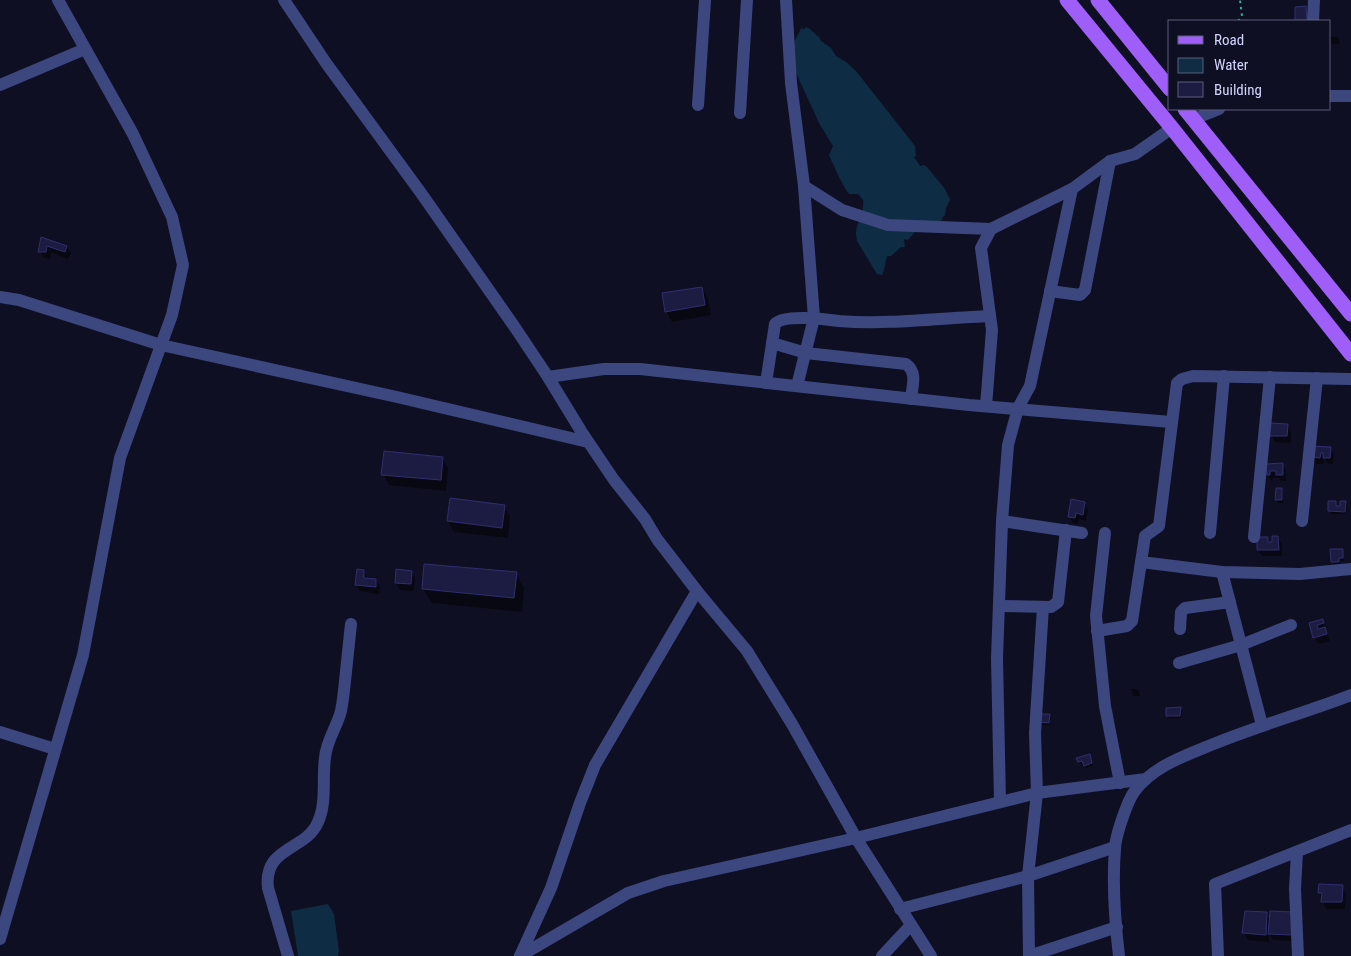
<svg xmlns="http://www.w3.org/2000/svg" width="1351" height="956" viewBox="0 0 1351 956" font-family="'Roboto Condensed',sans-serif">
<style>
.water{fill:#0e2c43}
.shadow{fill:#0007}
.building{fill:#1c1c43;stroke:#2f2f6e}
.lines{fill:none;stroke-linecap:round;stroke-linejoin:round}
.path{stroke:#33b190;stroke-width:2;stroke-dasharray:2.5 4;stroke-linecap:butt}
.minor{stroke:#3c4780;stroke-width:12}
.major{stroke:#a05ef9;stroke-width:15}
</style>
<rect width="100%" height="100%" fill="#0f0f23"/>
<g class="water">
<path d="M806,27C812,29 814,34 819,37L821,41L831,48L836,56L846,62L856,71L915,146L916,156L914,157L920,166L924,165L927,167L945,189L950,200L946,208L945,215L943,217L942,220L938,224L915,232L908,240L904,239L905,247H901L891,256H887C885,263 885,269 882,275L877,274L857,241C857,239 856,236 856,233C856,223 865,212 863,200L858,194H849C841,183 835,168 829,155L833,146L819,123L798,77L794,67L792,45C794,43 800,31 801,28L804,29Z"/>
<path d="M328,904L334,914L339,951L338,956H298L291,911Z"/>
</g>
<g class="shadow">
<path d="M1330,37H1338L1340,44H1332Z"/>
<path d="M42,239L67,247L71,253L68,259L51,252L50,259L44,258L40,252Z"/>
<path d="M702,288L708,299L711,315L672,322L666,311Z"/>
<path d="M1287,425L1291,432V443L1275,442L1271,435Z"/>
<path d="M1330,448L1334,455L1333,464H1328L1324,457V464H1316L1312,457Z"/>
<path d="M442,458L448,468L446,491L389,485L383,474Z"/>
<path d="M1268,465H1282L1286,471V481H1281L1279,478H1273L1272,482L1268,475Z"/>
<path d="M1282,490L1283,493V503H1278L1276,500Z"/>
<path d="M1330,502H1335L1337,507H1341L1345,503L1347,506L1346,514H1331L1330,511Z"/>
<path d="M1084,503L1088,510L1086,521L1079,519L1078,524L1073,523L1069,517Z"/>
<path d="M504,506L510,517L508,538L454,532L448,521Z"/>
<path d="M1267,538L1270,543H1273L1278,538L1282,544V556H1262L1258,550Z"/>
<path d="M1342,550L1344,561H1340V565H1334L1332,551Z"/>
<path d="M364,571L367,579L376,580L380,587L379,594L360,591L356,585Z"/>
<path d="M411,572L415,579L414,591L400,590L396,583Z"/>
<path d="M516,574L524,588L522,612L432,603L423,589Z"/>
<path d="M1323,621L1330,641L1318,644L1314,637L1311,624Z"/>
<path d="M1131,689H1138L1140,696H1133Z"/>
<path d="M1180,709L1182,711L1181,718L1169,719L1168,716Z"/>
<path d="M1049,715L1051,718L1050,725H1041L1039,722Z"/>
<path d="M1091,759L1093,766L1086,768L1084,764L1081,765L1079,762Z"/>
<path d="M1342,887L1346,894L1345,909H1326L1319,892Z"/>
<path d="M1266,913L1270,921L1292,913L1295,941L1273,940L1269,933V942L1248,940L1244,933Z"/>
</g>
<g class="building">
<path d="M1306,6L1307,21H1295V7Z"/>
<path d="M41,237L67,246L65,252L47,246L46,252H38Z"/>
<path d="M702,287L705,305L665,312L662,293Z"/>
<path d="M1270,423L1288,424L1287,436H1269Z"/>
<path d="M1311,446L1331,447L1330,458H1323V453H1321L1320,458L1311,457Z"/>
<path d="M384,451L443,457L441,480L381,475Z"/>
<path d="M1283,463V475H1276V471H1270V475H1267L1266,464Z"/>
<path d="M1276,488H1282V500H1275Z"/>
<path d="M450,498L505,505L502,528L447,521Z"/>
<path d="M1071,499L1085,502L1083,515L1076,513L1075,518L1068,517Z"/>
<path d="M1328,501H1336V506H1340V501H1346L1345,512L1328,511Z"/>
<path d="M1272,536H1278L1279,550H1257V537H1268V542H1272Z"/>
<path d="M1330,549H1343V558H1339V562H1331Z"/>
<path d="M424,564L517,572L514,598L422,589Z"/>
<path d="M357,569L364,570V578L376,579V587L355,585Z"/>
<path d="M396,569L412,571L411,584L395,583Z"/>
<path d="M1323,619L1324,623L1317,625L1318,629L1325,627L1327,634L1313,638L1309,623Z"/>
<path d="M1181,707L1180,716H1166V708Z"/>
<path d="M1038,714H1050L1049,723L1038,722Z"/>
<path d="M1090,754L1092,763L1084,766L1082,761L1078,762L1076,758Z"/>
<path d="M1319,884L1343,885L1342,902H1321L1322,893H1318Z"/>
<path d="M1245,911L1267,912L1266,935L1242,933Z"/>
<path d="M1270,911L1293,912L1292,935L1268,934Z"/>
</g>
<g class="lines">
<path class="path" d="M1238,21L1242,16L1240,0"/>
<g class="minor">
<path d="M284,0L326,63L421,193L514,326L548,377L581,431L614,480L645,519L657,539L697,591L747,651L792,724L856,838L931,956"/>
<path d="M786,0L791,83L804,186L814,318L797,386"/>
<path d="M1313,21L1314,0"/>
<path d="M0,85L85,49"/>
<path d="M1330,96H1351"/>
<path d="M698,105L705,0"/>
<path d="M740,113L747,0"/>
<path d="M1194,119L1219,109"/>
<path d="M804,186L842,210L888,225L991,229L1072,189L1110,161L1135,154L1172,128"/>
<path d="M1050,291L1080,295L1085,290L1110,161"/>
<path d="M0,297L19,300L161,345L397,397L588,442"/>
<path d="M772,343L806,353L906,364C918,373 912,386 911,399"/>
<path d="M548,377L604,369H640L969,405L1171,422"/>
<path d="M1351,379L1193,376L1182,379L1177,383L1159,526L1145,536L1141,562L1222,572L1300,574L1351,569"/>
<path d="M766,383L775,324C783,314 826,319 839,321C887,325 941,318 990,316"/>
<path d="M986,406L992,330L981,248L991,229"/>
<path d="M1002,521L1082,533"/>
<path d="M1302,521L1317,378"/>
<path d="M1105,533L1096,616L1105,706L1120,783"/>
<path d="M1210,533L1224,376"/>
<path d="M1254,537L1270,377"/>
<path d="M1222,572L1262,725"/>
<path d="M999,606L1051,607L1058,602L1066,530"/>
<path d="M1180,629L1181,612L1185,608L1230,602"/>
<path d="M1097,631L1127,626L1132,621L1141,562"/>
<path d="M1179,663L1241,645L1291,625"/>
<path d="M0,732L55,749"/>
<path d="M1000,802L997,658L1002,521L1008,445L1018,408L1030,386L1072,189"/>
<path d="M1297,852L1295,889L1298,956"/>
<path d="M900,909L1028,876L1115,847"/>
<path d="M0,939L83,655L120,458L172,315L183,265L172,217L133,134L58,0"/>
<path d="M288,956L268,888C263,846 306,851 318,822C327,802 322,779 325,758C326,741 337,727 341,711C343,701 344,691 345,681C347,662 349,643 351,624"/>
<path d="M520,956L628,893L664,881L856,838L1037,793L1146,779"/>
<path d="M520,956L551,888L580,803L595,765L697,591"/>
<path d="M882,956L911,925"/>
<path d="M1029,956L1028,876L1037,793L1035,733L1043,607"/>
<path d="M1029,956L1117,927"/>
<path d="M1119,956C1115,922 1112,884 1115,849C1115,837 1127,802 1134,792C1152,767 1184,756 1211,745C1257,726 1304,713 1351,695"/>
<path d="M1218,956L1215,884L1351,830"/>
</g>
<g class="major">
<path d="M1067,0L1172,128L1351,354"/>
<path d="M1098,0L1170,89"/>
<path d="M1185,109L1351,314"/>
</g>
</g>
<rect x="1168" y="20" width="162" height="90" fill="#0f0f23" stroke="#5d5f7a"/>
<rect x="1178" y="36" width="25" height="8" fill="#a05ef9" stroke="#5d5f7a"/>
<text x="1214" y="45" font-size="15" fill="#d2d6fd">Road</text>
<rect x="1178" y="58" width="25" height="15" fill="#0e2c43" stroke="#5d5f7a"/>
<text x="1214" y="70" font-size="15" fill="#d2d6fd">Water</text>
<rect x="1178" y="82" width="25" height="15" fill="#1c1c43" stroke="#5d5f7a"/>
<text x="1214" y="95" font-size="15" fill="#d2d6fd">Building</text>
</svg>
